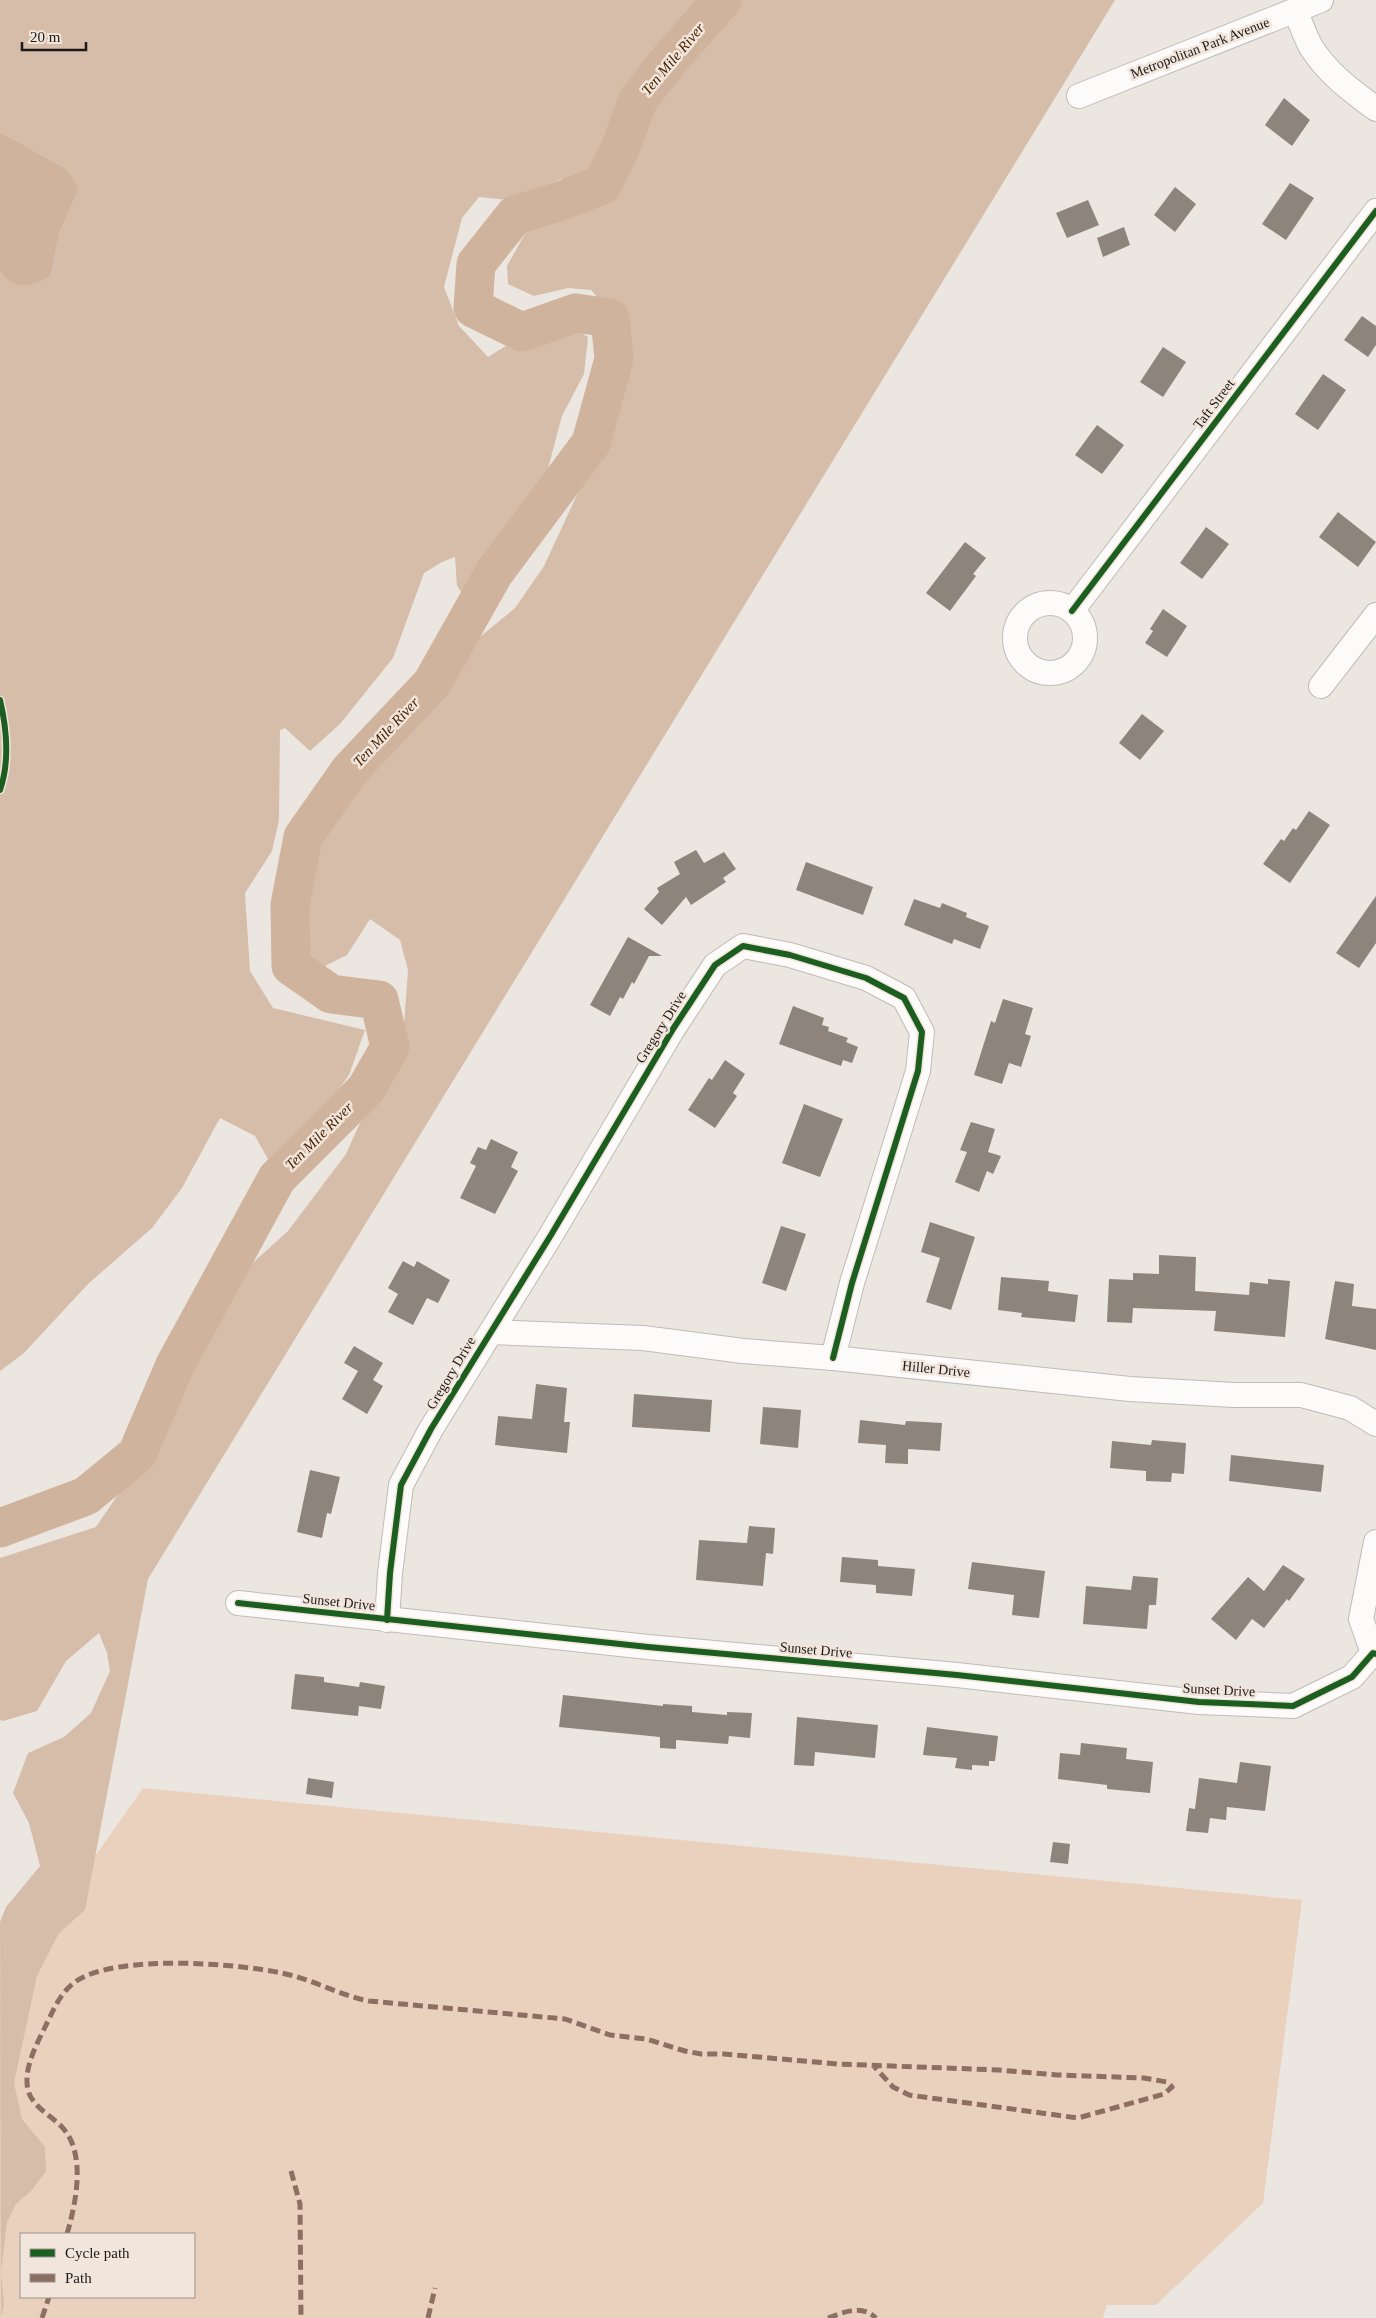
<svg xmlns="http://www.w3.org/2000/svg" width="1376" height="2318" viewBox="0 0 1376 2318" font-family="'Times New Roman',serif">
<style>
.green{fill:#e9d1be;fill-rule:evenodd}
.forest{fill:#d5bda9}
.water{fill:#d0b39c}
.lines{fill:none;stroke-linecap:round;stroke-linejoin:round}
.river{stroke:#d0b39c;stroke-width:39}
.building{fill:#8d847c}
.minor-casing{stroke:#bfbbb7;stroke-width:26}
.minor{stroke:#fcfbfa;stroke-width:24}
.quiet{stroke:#8d6e63;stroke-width:5;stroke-dasharray:10 5;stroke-linecap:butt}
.cycleway-casing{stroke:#f1e5dc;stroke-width:9}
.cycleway{stroke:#1b5e20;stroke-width:6}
.labels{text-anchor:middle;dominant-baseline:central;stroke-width:5;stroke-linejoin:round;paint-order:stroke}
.street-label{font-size:14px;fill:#1d1916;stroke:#f1e5dc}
.water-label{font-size:15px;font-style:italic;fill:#482200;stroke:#f1e5dc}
</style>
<rect width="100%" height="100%" fill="#ece6e1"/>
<path class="green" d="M143,1788L1302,1900L1263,2203L1156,2305H1107L1103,2318H0V2001L8,1980ZM21,2234H194V2297H21Z"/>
<path class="forest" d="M0,0H1115L148,1579L85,1910L59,1933L37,1976L14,2083L22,2119L45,2147L46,2171L31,2191L16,2204L7,2222L1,2272L4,2304L1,2318L0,1922L6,1907L40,1866L29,1823L13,1793L28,1753L64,1737L91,1713L110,1671L107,1653L99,1633L66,1661L37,1711L3,1721L0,1720V1558L96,1527L163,1428L225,1288L288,1231L346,1154L404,1025L408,970L400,940L370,919L347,955L317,970H306L288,938L292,894L310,849L421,703L475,641L515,608L544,566L589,469L586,432L623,349L618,321L591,290L568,288L534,296L508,284L507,266L526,232L573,214L582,205L586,187L561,179L518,201L479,197L462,218L444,287L459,326L488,357L554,316L588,337L584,374L562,416L543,487L491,585L462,593L457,586L455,557L442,562L424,573L393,658L340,724L310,751L285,728L280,730L279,820L272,851L245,893L250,971L273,1008L365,1030L349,1075L299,1144L274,1170L255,1136L220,1118L182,1188L152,1228L88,1284L24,1353L0,1371V271L4,276L51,275L59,235L79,188L67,169L0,132Z"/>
<path class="water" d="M0,132L67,169L79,188L59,235L51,275C33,287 15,291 0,271Z"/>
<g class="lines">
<path class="river" d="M0,1528L86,1496L137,1454L175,1365L277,1178L366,1089L390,1047L379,1000L331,994L291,966L290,905L303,837L350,770L432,683L494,573L591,443L614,359L610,318L576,313L522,332L473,308L476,264L515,215L558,202L602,185L620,149L638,100L670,59L722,0"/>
</g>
<g class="building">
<path d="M1284,98L1310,120L1292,146L1265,125Z"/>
<path d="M1290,183L1314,198L1286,240L1262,224Z"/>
<path d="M1175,187L1196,204L1175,232L1154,215Z"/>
<path d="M1088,200L1099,225L1067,238L1056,213Z"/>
<path d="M1124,227L1130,245L1103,257L1097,238Z"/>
<path d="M1362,316L1376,326V345L1368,357L1344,340Z"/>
<path d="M1163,347L1186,362L1163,397L1140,382Z"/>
<path d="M1323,374L1346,390L1318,430L1295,414Z"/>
<path d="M1097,425L1124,445L1102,474L1075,455Z"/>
<path d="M1338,512L1376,542L1358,567L1319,537Z"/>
<path d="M1206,527L1229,544L1202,579L1180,563Z"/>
<path d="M965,542L986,558L973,574L976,576L950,611L926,593Z"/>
<path d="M1163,609L1187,626L1167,657L1145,643L1153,631L1150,629Z"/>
<path d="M1142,714L1164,731L1140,760L1119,743Z"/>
<path d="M1309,811L1330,825L1290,883L1263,864L1281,839L1284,841L1293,828L1296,830Z"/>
<path d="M696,850L704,863L724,852L736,869L723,878L726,882L691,905L686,897L662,925L644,909L659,892L657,888L680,874L674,862Z"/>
<path d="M806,862L873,887L863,915L796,890Z"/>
<path d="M1376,896V943L1359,968L1336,953Z"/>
<path d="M914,899L940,908L942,903L967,913L966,917L989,926L980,949L954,939L952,944L904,925Z"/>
<path d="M628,937L662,956H649L634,984L632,982L623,999L620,997L610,1016L590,1005Z"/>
<path d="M1003,999L1033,1008L1025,1034L1031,1036L1021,1067L1009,1063L1002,1084L974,1075L991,1021L995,1023Z"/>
<path d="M793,1006L824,1018L822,1025L829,1027L828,1031L848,1038L846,1042L858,1047L852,1063L843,1060L841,1066L779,1044Z"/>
<path d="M725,1060L745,1074L733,1093L737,1096L715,1128L688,1110L709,1078L712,1080Z"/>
<path d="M804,1104L843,1119L820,1177L782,1163Z"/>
<path d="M971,1122L995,1129L988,1152L1001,1156L993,1174L987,1171L979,1192L955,1182L967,1152L960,1150Z"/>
<path d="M491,1139L518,1152L511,1167L518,1171L495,1214L460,1198L476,1166L470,1163L478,1147L486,1150Z"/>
<path d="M930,1222L975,1237L951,1310L926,1302L940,1258L921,1252Z"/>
<path d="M781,1226L806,1234L786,1291L762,1283Z"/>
<path d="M1159,1255L1196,1257L1195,1291L1249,1295L1250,1282L1268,1284V1279L1290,1281L1285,1337L1214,1331L1216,1311L1133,1308L1132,1323L1107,1322L1109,1279L1133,1280V1273L1159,1274Z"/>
<path d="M403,1261L414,1267L417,1261L450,1280L438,1303L427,1298L413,1325L388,1312L398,1294L388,1288Z"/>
<path d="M1001,1277L1049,1281L1048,1291L1078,1295L1075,1322L1021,1317L1022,1313L998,1310Z"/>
<path d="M1335,1281L1354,1284L1352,1306L1376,1309V1350L1325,1339Z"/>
<path d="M354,1346L383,1363L373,1380L383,1386L367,1414L342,1399L358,1371L344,1363Z"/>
<path d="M536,1384L567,1388L564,1422H570L567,1453L495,1445L498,1416L532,1419Z"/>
<path d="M634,1394L712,1400L710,1432L632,1427Z"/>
<path d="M763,1407L801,1410L798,1448L760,1444Z"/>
<path d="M860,1420L905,1425L906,1421L942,1423L940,1451L908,1449V1464L885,1463L886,1445L858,1443Z"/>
<path d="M1152,1440L1186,1443L1184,1474L1172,1473L1171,1482L1146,1481V1471L1110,1468L1112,1441L1151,1445Z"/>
<path d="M1231,1455L1324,1465L1321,1492L1229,1481Z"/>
<path d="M310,1470L340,1477L331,1514L327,1513L322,1538L297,1532Z"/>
<path d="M749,1526L775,1528L773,1554L766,1553L763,1586L696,1580L699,1540L747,1543Z"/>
<path d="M842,1557L878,1560V1566L915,1569L912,1596L876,1593V1585L840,1582Z"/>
<path d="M972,1562L1045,1571L1039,1618L1012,1615L1014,1595L968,1589Z"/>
<path d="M1283,1565L1305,1579L1289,1601L1287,1599L1264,1628L1252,1619L1236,1640L1211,1619L1248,1577L1264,1591Z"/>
<path d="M1133,1576L1158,1578L1156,1605H1149L1147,1629L1083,1624L1086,1586L1131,1590Z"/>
<path d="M295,1674L324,1677V1682L359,1687L360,1682L385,1686L381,1709L359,1706L358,1716L291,1709Z"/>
<path d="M563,1695L663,1706V1704L692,1706V1712L727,1715V1712L752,1713L750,1738L729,1736L728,1744L676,1740V1749L660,1748V1737L559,1727Z"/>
<path d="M797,1717L878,1725L875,1758L815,1752L814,1766L794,1765Z"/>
<path d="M927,1727L998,1736L995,1761H989V1766L972,1765V1770L955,1768L957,1758L923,1755Z"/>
<path d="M1081,1743L1127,1748L1126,1759L1153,1762L1150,1793L1107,1789V1785L1058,1779L1060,1753L1080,1755Z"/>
<path d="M1240,1762L1271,1766L1265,1811L1227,1807L1226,1820L1210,1818L1208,1833L1186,1831L1189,1808L1195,1809L1199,1778L1237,1783Z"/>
<path d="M308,1778L334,1782L332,1798L306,1794Z"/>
<path d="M1053,1842L1070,1844L1068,1864L1050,1862Z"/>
</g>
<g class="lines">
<defs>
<g id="minor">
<path d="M1295,11C1301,23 1305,36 1311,47C1327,73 1352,91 1376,109"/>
<path d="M1079,96L1321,0"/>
<circle cx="1050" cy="638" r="35"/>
<path d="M1072,611L1376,211"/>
<path d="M1321,686L1376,615"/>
<path d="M491,1332L643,1338L743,1351L833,1358L1130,1389L1234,1395H1301L1350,1408L1376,1424"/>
<path d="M238,1603L648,1647L957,1675L1199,1702L1293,1706L1352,1677L1373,1653L1376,1654"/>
<path d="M387,1620L390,1573L401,1485L431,1429L551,1235L673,1029L715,965L743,946L790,955L866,978L904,998L922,1032L918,1071L852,1283L833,1358"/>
<path d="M1373,1653L1361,1619L1376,1542"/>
</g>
</defs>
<use href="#minor" class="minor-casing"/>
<use href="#minor" class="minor"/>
<g class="quiet">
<path d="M291,2171L300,2204L301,2318"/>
<path d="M67,2234C76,2203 87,2152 61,2126C50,2115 32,2106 28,2090C23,2068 37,2044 46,2025C54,2009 60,1993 75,1982C114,1953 248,1963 294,1976C319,1983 343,1996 369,2001L565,2019L610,2035L646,2039L685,2051L701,2054H724L838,2064L999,2070L1058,2075L1144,2078L1167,2082L1172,2087L1164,2094L1078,2118L909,2095L893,2087L873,2065"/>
<path d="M42,2318L49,2297"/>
<path d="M428,2318L435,2288"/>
<path d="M828,2318C845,2312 861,2304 876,2318"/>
</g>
<defs>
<g id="cycleway">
<path d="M1072,611L1376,211"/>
<path d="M0,700C7,730 10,761 0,790"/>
<path d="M238,1603L648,1647L957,1675L1199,1702L1293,1706L1352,1677L1373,1653L1376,1654"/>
<path d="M387,1620L390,1573L401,1485L431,1429L551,1235L673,1029L715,965L743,946L790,955L866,978L904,998L922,1032L918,1071L852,1283L833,1358"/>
</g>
</defs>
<use href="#cycleway" class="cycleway-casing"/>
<use href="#cycleway" class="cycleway"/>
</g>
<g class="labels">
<g class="street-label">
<text transform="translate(1200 48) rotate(-21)">Metropolitan Park Avenue</text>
<text transform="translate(1214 404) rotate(-53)">Taft Street</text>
<text transform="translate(661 1027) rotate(-58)">Gregory Drive</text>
<text transform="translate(936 1369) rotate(6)">Hiller Drive</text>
<text transform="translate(451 1373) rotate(-59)">Gregory Drive</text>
<text transform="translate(339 1602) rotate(6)">Sunset Drive</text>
<text transform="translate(816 1650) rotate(5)">Sunset Drive</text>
<text transform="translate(1219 1690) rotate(3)">Sunset Drive</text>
</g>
<g class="water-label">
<text transform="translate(673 59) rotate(-50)">Ten Mile River</text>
<text transform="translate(386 732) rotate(-47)">Ten Mile River</text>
<text transform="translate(319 1136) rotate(-45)">Ten Mile River</text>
</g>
</g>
<rect x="20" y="2233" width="175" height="65" fill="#f1e5dc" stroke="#9c938d"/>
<rect x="30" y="2249" width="25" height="8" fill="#1b5e20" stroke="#9c938d"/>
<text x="65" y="2258" font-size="15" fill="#1d1916">Cycle path</text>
<rect x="30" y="2274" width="25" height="8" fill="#8d6e63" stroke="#9c938d"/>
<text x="65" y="2283" font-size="15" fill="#1d1916">Path</text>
<path d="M22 42v8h64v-8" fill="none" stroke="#1d1916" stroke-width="2.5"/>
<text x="30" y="42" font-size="15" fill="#1d1916" stroke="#f1e5dc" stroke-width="4" paint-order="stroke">20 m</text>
</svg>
